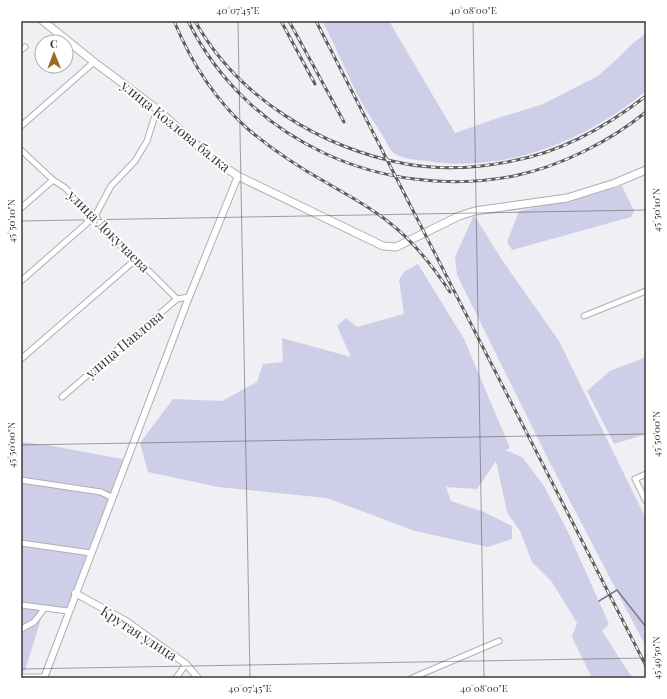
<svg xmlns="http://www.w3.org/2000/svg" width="667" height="699" viewBox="0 0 667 699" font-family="'Playfair Display',serif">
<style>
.green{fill:#cfcee8}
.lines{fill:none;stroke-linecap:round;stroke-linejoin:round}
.stream{stroke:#7b7a93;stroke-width:1.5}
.minor-casing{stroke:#afafb3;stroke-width:7}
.tertiary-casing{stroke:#afafb3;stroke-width:8}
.secondary-casing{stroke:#afafb3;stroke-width:9}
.minor{stroke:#fff;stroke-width:5}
.tertiary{stroke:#fff;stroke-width:6}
.secondary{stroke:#fff;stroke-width:7}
.rail-casing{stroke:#5e5e60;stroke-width:3}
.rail{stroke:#fff;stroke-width:1.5;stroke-dasharray:4.5;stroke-linecap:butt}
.ticks{fill:none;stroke:#3a3a3c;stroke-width:1;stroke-opacity:0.45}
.labels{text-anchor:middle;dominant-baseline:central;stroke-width:4;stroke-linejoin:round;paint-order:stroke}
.street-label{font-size:14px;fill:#3a3a3c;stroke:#fff}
.neatline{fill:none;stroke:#3a3a3c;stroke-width:1.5}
.ticks-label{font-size:10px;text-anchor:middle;fill:#3a3a3c}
</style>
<rect width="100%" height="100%" fill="#efeff4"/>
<g class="green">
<path d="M322,21H389L455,133L492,120L543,104L598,76L618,58L632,44L646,33V91C588,139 510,172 433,162C422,160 405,160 395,154C390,151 386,141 383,136C376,125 368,114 362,103C347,76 337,48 322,21Z"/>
<path d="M622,186L634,211L631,217L512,250L507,242L519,211L579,198Z"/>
<path d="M474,215L502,260L559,341L646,519V647L548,459L457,275L455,257Z"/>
<path d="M418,264L464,339L510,448L505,450L522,457L544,486L568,532L609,624L602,631L627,670L633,678H592L572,637L577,623L552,582L532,562L520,531L507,512L496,461L477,489L446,487L451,501L484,512L512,526V539L488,547L415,531L327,498L218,487L148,472L140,443L173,399L222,401L257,382L263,364L283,362L282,338L351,357L337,326L346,318L357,327L404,314L399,280L404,272Z"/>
<path d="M646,357V434L614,444L587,391L610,371Z"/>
<path d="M21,442L47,445L128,460L68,611L44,609L25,671L21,670Z"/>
</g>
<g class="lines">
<path class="stream" d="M599,601L617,590L646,627"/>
<defs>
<g id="minor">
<path d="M21,50L25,47"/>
<path d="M21,126L94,62"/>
<path d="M21,150L53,180L64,187L95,216L134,261L149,271L177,299"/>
<path d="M21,208L53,180"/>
<path d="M21,281L95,216L111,186L135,161L147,141L157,109"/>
<path d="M584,316L646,291"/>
<path d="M21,359L134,261"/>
<path d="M62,397L177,299L189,297"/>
<path d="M646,474L635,479L646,501"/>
<path d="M21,480L101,492L113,498"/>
<path d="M21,543L91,553"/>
<path d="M21,605L68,611"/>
<path d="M21,629L34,622L44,609"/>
<path d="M21,677H44"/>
<path d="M176,678L186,664"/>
<path d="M412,678L499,641"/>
</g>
<g id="tertiary">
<path d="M75,593L126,621L186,664L198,678"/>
<path d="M44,678L189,297L238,176"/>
</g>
<path id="secondary" d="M43,21L94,62L157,109L211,158L238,176L383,246L396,247L459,216L475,211L567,198L615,183L646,170"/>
</defs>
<use href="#minor" class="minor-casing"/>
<use href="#tertiary" class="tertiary-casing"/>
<use href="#secondary" class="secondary-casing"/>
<use href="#minor" class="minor"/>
<use href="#tertiary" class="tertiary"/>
<use href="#secondary" class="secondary"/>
<defs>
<g id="rail">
<path d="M174,21C191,62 216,101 249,130C273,150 300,168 327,183C347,195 367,205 386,220C412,239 432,265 450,292"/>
<path d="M188,21C248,142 383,201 514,176C561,166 609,142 646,112"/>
<path d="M195,21C238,98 321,148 406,164C440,170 478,168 512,161C562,152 606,127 646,96"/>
<path d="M281,21L315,84"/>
<path d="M289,21L344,122"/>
<path d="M316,21L646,666"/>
</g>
</defs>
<use href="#rail" class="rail-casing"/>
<use href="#rail" class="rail"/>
</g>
<path class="ticks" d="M238,21L250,678M473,21L484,678M21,221L646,210M21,445L646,434M21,669L646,658"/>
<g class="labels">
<g class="street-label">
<text transform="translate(176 126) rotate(39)">улица Козлова балка</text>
<text transform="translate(109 231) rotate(45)">улица Докучаева</text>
<text transform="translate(124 344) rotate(-40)">улица Павлова</text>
<text transform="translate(139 633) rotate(33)">Крутая улица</text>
</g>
</g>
<rect width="667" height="699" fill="none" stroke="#ffffff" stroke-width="44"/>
<g transform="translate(54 54) rotate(359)"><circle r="19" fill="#ffffff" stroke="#b0b0b1"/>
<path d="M0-3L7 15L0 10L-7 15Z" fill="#9a6d1d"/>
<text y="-6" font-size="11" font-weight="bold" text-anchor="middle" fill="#3a3a3c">С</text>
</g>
<rect x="22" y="22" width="623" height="655" class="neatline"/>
<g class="ticks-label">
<text x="238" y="14">40°07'45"E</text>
<text x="473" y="14">40°08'00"E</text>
<text transform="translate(656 210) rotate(-90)" y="4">45°50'10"N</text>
<text transform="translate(11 221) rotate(-90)" y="4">45°50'10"N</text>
<text transform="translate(656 434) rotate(-90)" y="4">45°50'00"N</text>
<text transform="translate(11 445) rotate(-90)" y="4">45°50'00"N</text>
<text transform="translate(656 658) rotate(-90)" y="4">45°49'50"N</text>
<text x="250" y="692">40°07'45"E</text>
<text x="484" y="692">40°08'00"E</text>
</g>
</svg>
